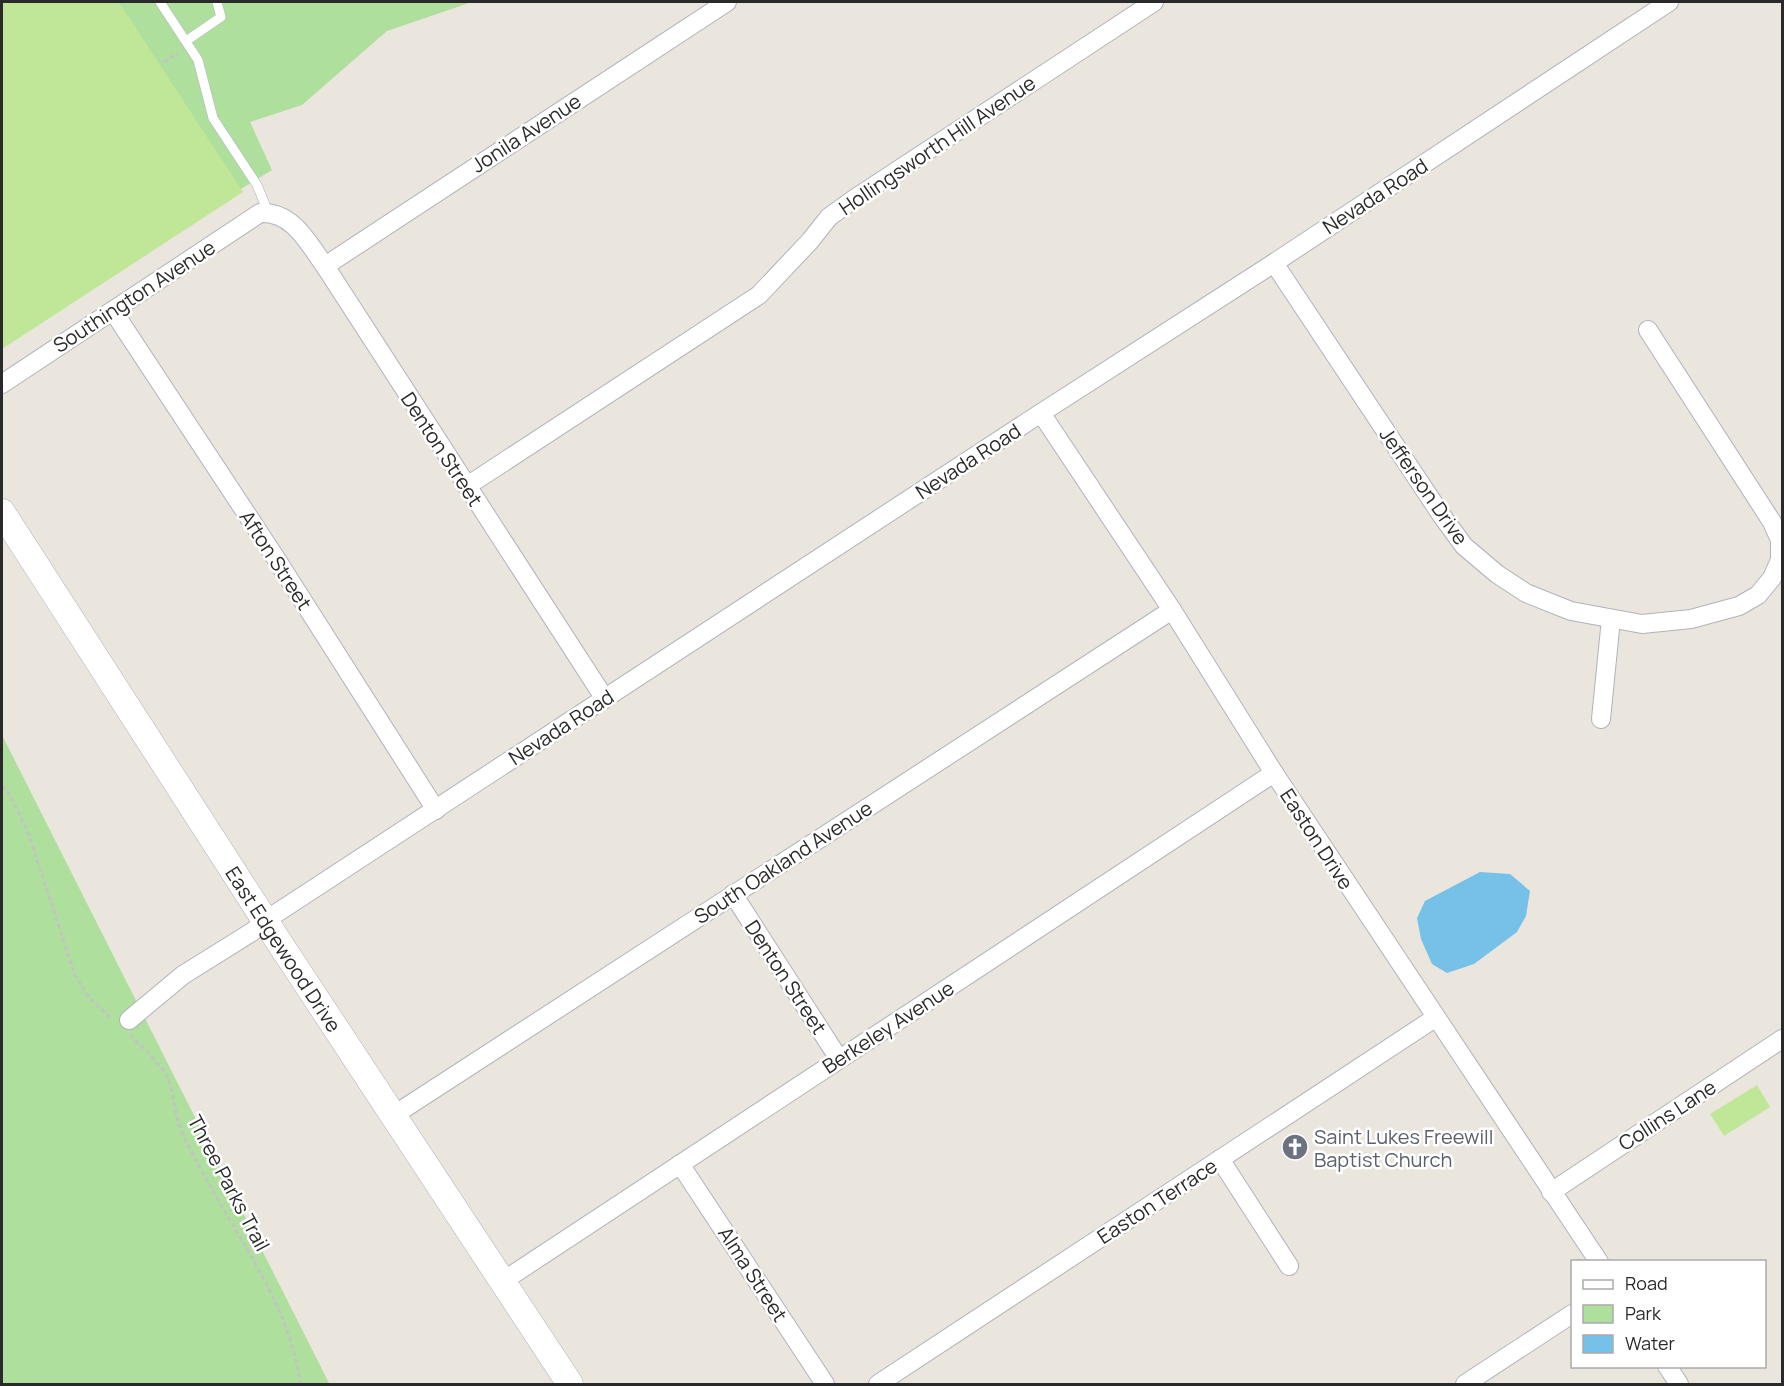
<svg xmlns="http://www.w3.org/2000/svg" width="1784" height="1386" viewBox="0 0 1784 1386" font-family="Manrope,sans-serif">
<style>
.green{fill:#aedf9c}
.pitch{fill:#c0e698}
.water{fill:#75c1e8}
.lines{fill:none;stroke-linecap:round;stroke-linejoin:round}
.lane-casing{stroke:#b0b2bd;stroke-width:10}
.street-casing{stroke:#b0b2bd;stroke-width:20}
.secondary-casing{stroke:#b0b2bd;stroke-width:27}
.path{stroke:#c3c3c3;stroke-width:3;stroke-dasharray:4.5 3;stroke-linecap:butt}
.lane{stroke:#fff;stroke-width:9}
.street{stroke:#fff;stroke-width:18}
.secondary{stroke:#fff;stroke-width:26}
.labels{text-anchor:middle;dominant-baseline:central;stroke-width:5;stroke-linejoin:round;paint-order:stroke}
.street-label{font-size:20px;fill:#2a2a2a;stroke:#fff}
.worship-label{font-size:20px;fill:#5b616d;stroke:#fff;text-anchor:start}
</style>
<rect width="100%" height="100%" fill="#ebe6dd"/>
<g class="green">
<path d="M2,2H472L387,31L302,105L250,122L272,170L2,335Z"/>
<path d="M2,735L329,1383L328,1384H2Z"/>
</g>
<g class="pitch">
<path d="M2,2H119L243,192L2,349Z"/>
<path d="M1757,1085L1770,1107L1724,1136L1710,1114Z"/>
</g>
<path class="water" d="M1480,872L1510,874L1530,891L1526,916L1517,932L1474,964L1447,973L1432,964L1421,939L1417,918L1425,901Z"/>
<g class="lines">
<defs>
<g id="lane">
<path d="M160,2L198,60L213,118L257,185L268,212"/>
<path d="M186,41L221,17L217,2"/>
</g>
<g id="street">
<path d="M1274,263L1442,516L1464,546L1497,574L1526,593L1571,611L1642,624L1691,619L1739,606L1758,595L1772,578L1780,560V540L1772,522L1648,330"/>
<path d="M325,266L727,2"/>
<path d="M113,311L275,557L436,810"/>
<path d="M2,384L260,213C293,211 308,243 325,266L605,699"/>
<path d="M1041,413L1172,610L1274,773L1599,1262"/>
<path d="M467,486L759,295L810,241L829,217L854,199L1154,2"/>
<path d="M1601,719L1611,619"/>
<path d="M733,894L839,1059"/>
<path d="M129,1020L183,975L252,932L266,920L1041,413L1274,263L1669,2"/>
<path d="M394,1115L1172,610"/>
<path d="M1220,1159L1289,1266"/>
<path d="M680,1164L825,1384"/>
<path d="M1551,1192L1782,1039"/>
<path d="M503,1281L1274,773"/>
<path d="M1667,1366L1679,1384"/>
<path d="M878,1384L1435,1018"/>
<path d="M1465,1384L1572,1314"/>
</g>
<g id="secondary">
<path id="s1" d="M2,512L275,936L570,1384"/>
</g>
</defs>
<use href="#lane" class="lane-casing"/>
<use href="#street" class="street-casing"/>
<use href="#secondary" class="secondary-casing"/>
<g class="path">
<path d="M164,62L178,53"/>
<path d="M2,786L11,797L28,832L75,976L91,1000L112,1019"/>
<path d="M130,1035C143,1048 158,1061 167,1076C173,1090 174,1107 178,1121C181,1133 189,1147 195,1158C231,1230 291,1303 300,1384"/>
</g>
<use href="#lane" class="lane"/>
<use href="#street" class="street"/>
<use href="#secondary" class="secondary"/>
</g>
<defs>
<symbol id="church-disc" viewBox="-11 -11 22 22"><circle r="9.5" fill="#6b7280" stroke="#fff"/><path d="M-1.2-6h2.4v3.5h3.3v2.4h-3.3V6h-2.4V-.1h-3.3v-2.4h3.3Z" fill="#fff"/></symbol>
</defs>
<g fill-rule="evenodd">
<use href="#church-disc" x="1280" y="1132" width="30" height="30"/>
</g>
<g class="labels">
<g class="street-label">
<text transform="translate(526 133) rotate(-33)">Jonila Avenue</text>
<text transform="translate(937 145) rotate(-34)">Hollingsworth Hill Avenue</text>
<text transform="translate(1375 196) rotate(-33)">Nevada Road</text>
<text transform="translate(134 296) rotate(-33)">Southington Avenue</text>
<text transform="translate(442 449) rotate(57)">Denton Street</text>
<text transform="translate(968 461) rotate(-33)">Nevada Road</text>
<text transform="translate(1424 486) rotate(55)">Jefferson Drive</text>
<text transform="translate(276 560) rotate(57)">Afton Street</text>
<text transform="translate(561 727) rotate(-33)">Nevada Road</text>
<text transform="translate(1317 839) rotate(57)">Easton Drive</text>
<text transform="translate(783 862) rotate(-33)">South Oakland Avenue</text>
<text stroke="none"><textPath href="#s1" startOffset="520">East Edgewood Drive</textPath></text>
<text transform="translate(786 977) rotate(57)">Denton Street</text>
<text transform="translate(888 1027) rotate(-33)">Berkeley Avenue</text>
<text transform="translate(1667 1115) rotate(-33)">Collins Lane</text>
<text transform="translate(229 1183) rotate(62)">Three Parks Trail</text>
<text transform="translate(1157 1201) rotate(-33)">Easton Terrace</text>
<text transform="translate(753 1274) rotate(57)">Alma Street</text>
</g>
<g class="worship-label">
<text x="1314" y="1136">Saint Lukes Freewill<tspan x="1314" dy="23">Baptist Church</tspan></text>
</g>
</g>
<rect width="1784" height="1386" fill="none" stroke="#2a2a2a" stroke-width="6"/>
<rect x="1571" y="1260" width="195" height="108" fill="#ffffff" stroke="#aaaaaa" stroke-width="1.5"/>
<rect x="1583" y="1280" width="30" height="9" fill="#ffffff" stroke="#aaaaaa" stroke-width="1.5"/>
<text x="1625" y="1290" font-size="18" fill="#2a2a2a">Road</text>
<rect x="1583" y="1305" width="30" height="18" fill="#aedf9c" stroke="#aaaaaa" stroke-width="1.5"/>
<text x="1625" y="1320" font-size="18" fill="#2a2a2a">Park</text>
<rect x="1583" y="1335" width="30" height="18" fill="#75c1e8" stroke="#aaaaaa" stroke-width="1.5"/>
<text x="1625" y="1350" font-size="18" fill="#2a2a2a">Water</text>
</svg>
